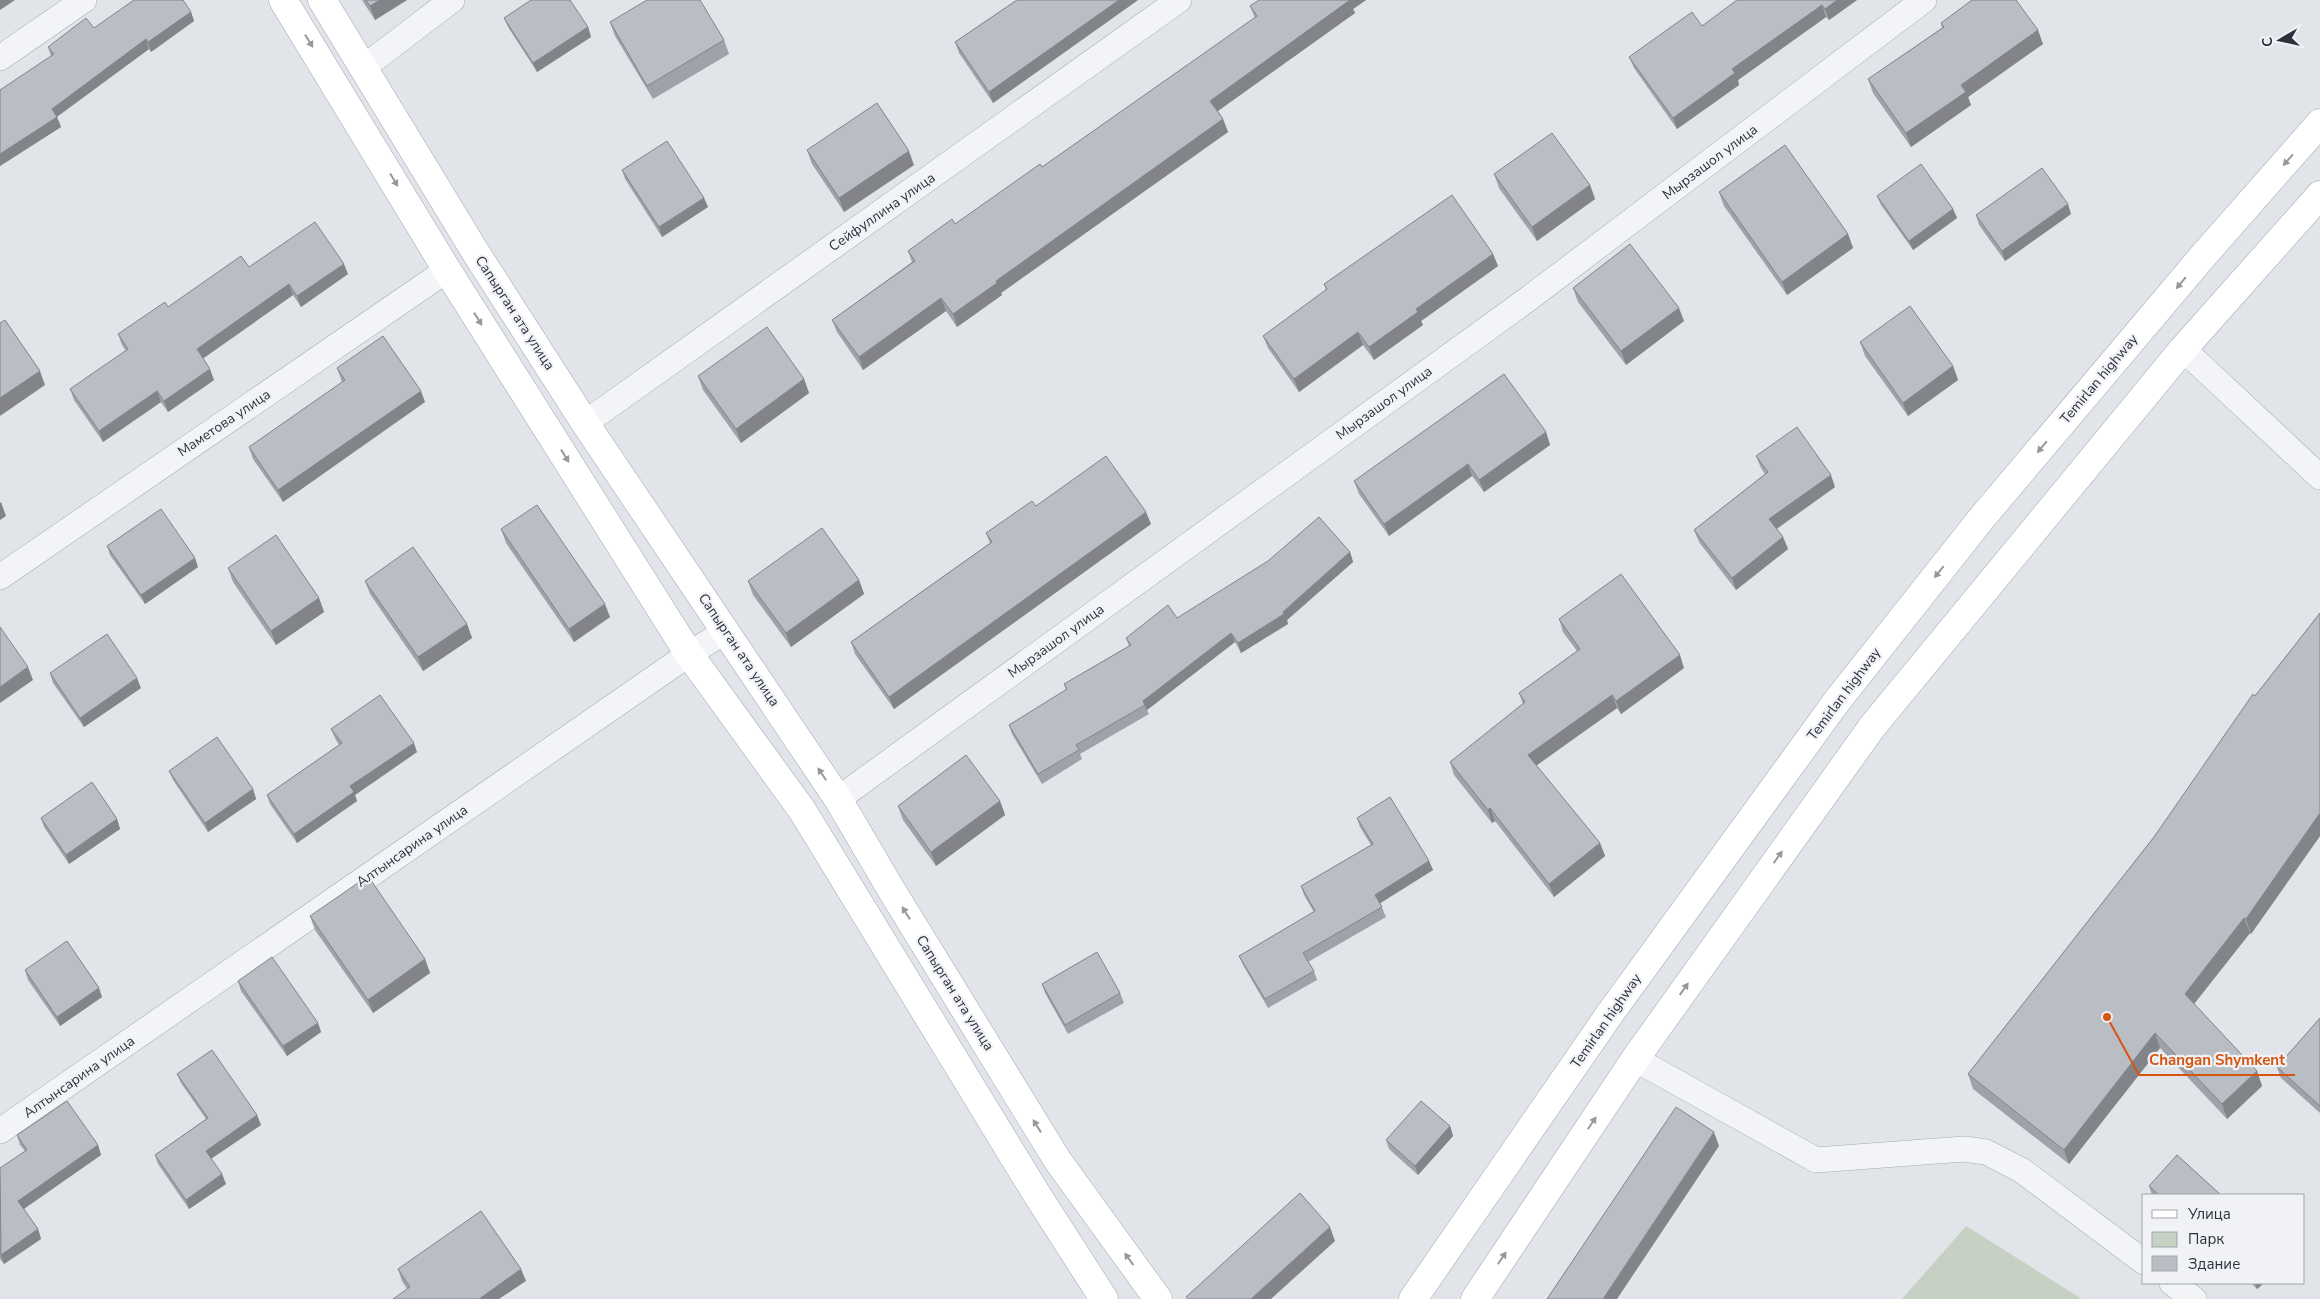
<svg xmlns="http://www.w3.org/2000/svg" width="2320" height="1299" viewBox="0 0 2320 1299" font-family="'Nunito Sans',sans-serif">
<style>
.green{fill:#c6d1c3}
.lines{fill:none;stroke-linecap:round;stroke-linejoin:round}
.minor-casing{stroke:#a7abb2;stroke-width:26}
.primary-casing{stroke:#a1a8b2;stroke-width:29}
.minor{stroke:#f3f4f7;stroke-width:25}
.primary{stroke:#fff;stroke-width:28}
.wall{fill:#9fa3a9}
.shaded-wall{fill:#828489}
.building{fill:#b9bdc4;stroke:#828489}
.oneway{fill:#95989e}
.labels{text-anchor:middle;dominant-baseline:central;stroke-width:4.5;stroke-linejoin:round;paint-order:stroke}
.street-label{font-size:14px;fill:#2b323e;stroke:#f0f2f6}
.leader{fill:none;stroke:#d55511;stroke-width:2}
.callout-dot{fill:#d55511;stroke:#f0f2f6;stroke-width:2}
.callout-label{font-size:15px;text-anchor:middle;font-weight:bold;fill:#d55511;stroke:#f0f2f6;stroke-width:4.5;stroke-linejoin:round;paint-order:stroke}
</style>
<rect width="100%" height="100%" fill="#e1e4e8"/>
<path class="green" d="M1966,1226L2082,1299H1902Z"/>
<g class="lines">
<defs>
<g id="minor">
<path d="M0,58L84,0"/>
<path d="M364,67L452,0"/>
<path d="M2183,349L2320,477"/>
<path d="M585,423L1179,0"/>
<path d="M0,577L447,270"/>
<path d="M838,799L1528,299L1924,0"/>
<path d="M1635,1059L1816,1160L1964,1149L1986,1152L2021,1170L2144,1262"/>
<path d="M0,1131L689,654L726,631"/>
<path d="M2172,1283L2194,1299"/>
</g>
<g id="primary">
<path d="M283,0L447,270L689,654L802,810L1036,1193L1104,1299"/>
<path d="M322,0L476,253L585,423L838,799L892,891L1058,1161L1158,1299"/>
<path d="M1413,1299L1609,1015L1837,701L1981,519L2203,256L2320,123"/>
<path d="M1475,1299L1635,1059L1872,727L2183,349L2320,195"/>
</g>
</defs>
<use href="#minor" class="minor-casing"/>
<use href="#primary" class="primary-casing"/>
<use href="#minor" class="minor"/>
<use href="#primary" class="primary"/>
</g>
<g class="wall">
<path d="M362,0H407L375,20Z"/>
<path d="M1017,0H1138L993,103L959,53L955,42Z"/>
<path d="M1259,0H1366L1353,9L1355,13L1218,111L1223,119L1228,132L1001,293L1002,295L957,327L946,311L863,370L837,332L832,320L912,262L908,251L955,224L1042,167L1255,18L1250,6Z"/>
<path d="M1857,0L1829,20L1826,17L1738,80L1739,85L1677,129L1634,68L1629,57L1702,26Z"/>
<path d="M191,12L194,21L151,52L149,49L57,117L61,127L0,166V90L51,56L48,47L94,28Z"/>
<path d="M504,18L588,27L591,37L537,72L508,27Z"/>
<path d="M610,22L724,40L729,54L653,99L615,36Z"/>
<path d="M1941,23L2043,44L1968,97L1971,105L1911,147L1873,93L1868,79L1942,28Z"/>
<path d="M807,150L914,165L844,212L812,164Z"/>
<path d="M622,170L704,198L708,207L662,237L625,179Z"/>
<path d="M1494,174L1590,185L1595,199L1537,241L1499,188Z"/>
<path d="M1719,192L1848,234L1853,248L1787,295L1724,206Z"/>
<path d="M1877,196L1953,209L1957,218L1913,250L1881,205Z"/>
<path d="M2071,214L2005,261L1979,225L1976,215Z"/>
<path d="M1493,254L1498,266L1421,321L1423,325L1374,360L1363,345L1299,392L1268,348L1263,336L1326,290L1324,284Z"/>
<path d="M249,267L348,274L301,307L293,295L203,358L214,380L168,412L161,402L103,442L74,400L70,389L126,351L122,345L118,334L168,307Z"/>
<path d="M1573,288L1684,321L1626,365L1578,302Z"/>
<path d="M1860,342L1953,366L1958,380L1908,416L1865,356Z"/>
<path d="M337,368L425,402L283,502L253,459L249,447L342,382Z"/>
<path d="M698,376L804,379L809,393L741,443L703,390Z"/>
<path d="M1546,432L1550,445L1484,492L1472,476L1389,536L1359,494L1354,481Z"/>
<path d="M1756,456L1835,487L1777,529L1783,537L1788,549L1736,590L1699,542L1694,530L1765,474L1761,468Z"/>
<path d="M1151,524L894,709L855,654L851,642L990,543L986,533Z"/>
<path d="M501,529L610,617L574,642L506,543Z"/>
<path d="M107,546L198,567L145,604L110,555Z"/>
<path d="M1350,552L1353,562L1287,620L1288,624L1241,653L1235,642L1147,710L1149,714L1080,754L1082,759L1042,784L1012,734L1009,725L1066,690L1064,684L1129,646L1126,638Z"/>
<path d="M228,568L319,598L324,612L276,645L233,582Z"/>
<path d="M859,580L864,594L791,647L753,595L748,581Z"/>
<path d="M365,581L467,624L472,638L423,671L370,594Z"/>
<path d="M2320,613V836L2251,934L2250,933L2194,1004L2257,1071L2262,1086L2227,1119L2160,1048L2069,1164L1973,1089L1968,1074L2154,837L2255,696Z"/>
<path d="M1559,619L1684,668L1621,714L1617,708L1536,765L1600,843L1605,856L1554,897L1495,821L1492,823L1454,775L1450,762L1523,704L1519,693L1577,651L1563,632Z"/>
<path d="M50,673L141,688L84,727L53,683Z"/>
<path d="M331,729L417,752L355,795L357,801L297,843L270,804L267,795L339,745L335,738Z"/>
<path d="M169,771L253,789L256,799L208,832L173,780Z"/>
<path d="M1000,801L1005,815L936,866L903,820L898,806Z"/>
<path d="M41,818L117,819L120,829L69,864L44,827Z"/>
<path d="M1357,818L1429,861L1433,870L1380,903L1386,917L1308,962L1314,971L1317,980L1268,1008L1243,965L1239,956L1314,912L1304,895L1301,886L1371,845L1360,827Z"/>
<path d="M310,916L425,959L430,973L373,1013L315,930Z"/>
<path d="M25,970L102,997L60,1026L28,980Z"/>
<path d="M238,981L318,1023L321,1032L287,1056L241,991Z"/>
<path d="M1042,984L1120,993L1124,1003L1068,1034L1045,993Z"/>
<path d="M2320,1018V1113L2281,1078L2277,1067Z"/>
<path d="M177,1074L257,1115L261,1125L211,1159L222,1174L226,1184L189,1209L158,1164L155,1155L206,1119L181,1083Z"/>
<path d="M1450,1126L1453,1136L1418,1175L1389,1149L1386,1140Z"/>
<path d="M17,1135L98,1145L101,1155L24,1209L38,1229L41,1239L4,1264L0,1259V1168L25,1151L20,1145Z"/>
<path d="M2149,1186L2221,1195H2152Z"/>
<path d="M398,1269L526,1281L407,1289L402,1281Z"/>
<path d="M2251,1283H2264L2257,1289Z"/>
</g>
<g class="shaded-wall">
<path d="M0,0H15L0,10Z"/>
<path d="M380,0H407L375,20L370,6Z"/>
<path d="M1119,0H1138L993,103L989,92Z"/>
<path d="M1349,0H1366L1353,9L1355,13L1215,113L1210,101Z"/>
<path d="M1837,0H1857L1829,20L1825,9Z"/>
<path d="M1822,5L1826,17L1738,80L1739,85L1677,129L1673,118L1732,69Z"/>
<path d="M191,12L194,21L151,52L148,42Z"/>
<path d="M588,27L591,37L537,72L533,63Z"/>
<path d="M2038,30L2043,44L1968,97L1971,105L1911,147L1906,133L1961,85Z"/>
<path d="M146,39L149,49L55,118L52,109Z"/>
<path d="M57,117L61,127L0,166V154Z"/>
<path d="M1223,119L1228,132L1001,293L1002,295L957,327L953,314L996,281Z"/>
<path d="M909,151L914,165L844,212L839,198Z"/>
<path d="M1590,185L1595,199L1537,241L1532,227Z"/>
<path d="M704,198L708,207L662,237L659,227Z"/>
<path d="M2068,204L2071,214L2005,261L2002,251Z"/>
<path d="M1953,209L1957,218L1913,250L1909,241Z"/>
<path d="M1848,234L1853,248L1787,295L1782,282Z"/>
<path d="M1493,254L1498,266L1421,321L1423,325L1374,360L1369,347L1416,309Z"/>
<path d="M344,264L348,274L301,307L297,296Z"/>
<path d="M289,284L293,295L201,360L197,349Z"/>
<path d="M941,298L946,311L863,370L859,357Z"/>
<path d="M1679,308L1684,321L1626,365L1621,351Z"/>
<path d="M1358,332L1363,345L1299,392L1294,379Z"/>
<path d="M1953,366L1958,380L1908,416L1903,403Z"/>
<path d="M210,369L214,380L168,412L164,401Z"/>
<path d="M40,371L45,385L0,416V398Z"/>
<path d="M804,379L809,393L741,443L736,429Z"/>
<path d="M157,391L161,402L103,442L99,431Z"/>
<path d="M421,391L425,402L283,502L278,490Z"/>
<path d="M1546,432L1550,445L1484,492L1479,480Z"/>
<path d="M1468,464L1472,476L1389,536L1384,524Z"/>
<path d="M1831,475L1835,487L1773,531L1769,519Z"/>
<path d="M1,502L6,516L0,520V503Z"/>
<path d="M1146,512L1151,524L894,709L889,697Z"/>
<path d="M1783,537L1788,549L1736,590L1732,578Z"/>
<path d="M1350,552L1353,562L1287,620L1288,624L1241,653L1238,643L1283,612Z"/>
<path d="M195,558L198,567L145,604L141,595Z"/>
<path d="M859,580L864,594L791,647L786,633Z"/>
<path d="M319,598L324,612L276,645L271,631Z"/>
<path d="M605,604L610,617L574,642L569,629Z"/>
<path d="M467,624L472,638L423,671L418,657Z"/>
<path d="M1231,633L1235,642L1147,710L1143,701Z"/>
<path d="M1680,655L1684,668L1621,714L1616,701Z"/>
<path d="M28,667L33,680L0,703V687Z"/>
<path d="M137,678L141,688L84,727L80,718Z"/>
<path d="M1612,695L1617,708L1533,768L1528,755Z"/>
<path d="M414,743L417,752L355,795L357,801L297,843L294,834L350,786Z"/>
<path d="M253,789L256,799L208,832L205,823Z"/>
<path d="M1000,801L1005,815L936,866L931,852Z"/>
<path d="M1490,808L1495,821L1492,823L1488,810Z"/>
<path d="M2320,813V836L2251,934L2246,919Z"/>
<path d="M117,819L120,829L69,864L66,855Z"/>
<path d="M1600,843L1605,856L1554,897L1549,884Z"/>
<path d="M1429,861L1433,870L1379,904L1375,895Z"/>
<path d="M2244,918L2250,933L2190,1009L2185,994Z"/>
<path d="M425,959L430,973L373,1013L368,1000Z"/>
<path d="M99,988L102,997L60,1026L57,1017Z"/>
<path d="M318,1023L321,1032L287,1056L283,1046Z"/>
<path d="M2155,1033L2160,1048L2069,1164L2064,1150Z"/>
<path d="M2257,1071L2262,1086L2227,1119L2222,1104Z"/>
<path d="M257,1115L261,1125L209,1160L206,1151Z"/>
<path d="M1450,1126L1453,1136L1418,1175L1415,1166Z"/>
<path d="M1714,1132L1719,1146L1617,1299H1603Z"/>
<path d="M98,1145L101,1155L22,1210L18,1201Z"/>
<path d="M222,1174L226,1184L189,1209L186,1200Z"/>
<path d="M1330,1227L1335,1241L1271,1299H1251Z"/>
<path d="M38,1229L41,1239L4,1264L1,1255Z"/>
<path d="M521,1269L526,1281L499,1299H479Z"/>
<path d="M2255,1283H2264L2257,1289Z"/>
</g>
<g class="building">
<path d="M134,0H183L191,12L148,42L146,39L52,109L57,117L0,154V90L54,54L48,47L86,18L94,28Z"/>
<path d="M366,0H380L370,6Z"/>
<path d="M531,0H570L588,27L533,63L504,18Z"/>
<path d="M647,0H700L724,40L647,86L610,22Z"/>
<path d="M1017,0H1119L989,92L955,42Z"/>
<path d="M1259,0H1350L1210,101L1223,119L996,281L997,283L953,314L941,298L859,357L832,320L915,261L908,251L952,219L955,224L1040,164L1042,167L1257,16L1250,6Z"/>
<path d="M1737,0H1837L1825,9L1822,5L1732,69L1735,73L1673,118L1629,57L1692,12L1702,26Z"/>
<path d="M1972,0H2016L2038,30L1961,85L1966,92L1906,133L1868,79L1944,27L1941,23Z"/>
<path d="M877,103L909,151L839,198L807,150Z"/>
<path d="M1552,133L1590,185L1532,227L1494,174Z"/>
<path d="M667,141L704,198L659,227L622,170Z"/>
<path d="M1785,145L1848,234L1782,282L1719,192Z"/>
<path d="M1921,164L1953,209L1909,241L1877,196Z"/>
<path d="M2042,168L2068,204L2002,251L1976,215Z"/>
<path d="M1452,195L1493,254L1416,309L1418,312L1369,347L1358,332L1294,379L1263,336L1327,289L1324,284Z"/>
<path d="M315,222L344,264L297,296L289,284L197,349L210,369L164,401L157,391L99,431L70,389L128,349L118,334L165,302L168,307L241,256L249,267Z"/>
<path d="M1630,244L1679,308L1621,351L1573,288Z"/>
<path d="M1910,306L1953,366L1903,403L1860,342Z"/>
<path d="M5,320L40,371L0,398V323Z"/>
<path d="M767,327L804,379L736,429L698,376Z"/>
<path d="M383,336L421,391L278,490L249,447L345,380L337,368Z"/>
<path d="M1504,374L1546,432L1479,480L1468,464L1384,524L1354,481Z"/>
<path d="M1797,427L1831,475L1769,519L1783,537L1732,578L1694,530L1768,472L1756,456Z"/>
<path d="M1106,456L1146,512L889,697L851,642L992,542L986,533L1032,501L1036,506Z"/>
<path d="M537,505L605,604L569,629L501,529Z"/>
<path d="M161,509L195,558L141,595L107,546Z"/>
<path d="M1319,517L1350,552L1283,612L1284,614L1238,643L1231,633L1143,701L1145,705L1076,745L1079,750L1038,774L1009,725L1067,689L1064,684L1131,645L1126,638L1168,605L1177,618L1268,561Z"/>
<path d="M822,528L859,580L786,633L748,581Z"/>
<path d="M276,535L319,598L271,631L228,568Z"/>
<path d="M413,547L467,624L418,657L365,581Z"/>
<path d="M1621,574L1680,655L1616,701L1612,695L1528,755L1600,843L1549,884L1490,808L1488,810L1450,762L1525,702L1519,693L1580,649L1559,619Z"/>
<path d="M2320,613V813L2246,919L2244,918L2185,994L2257,1071L2222,1104L2155,1033L2064,1150L1968,1074L2154,837L2253,694L2255,696Z"/>
<path d="M0,627L28,667L0,687Z"/>
<path d="M107,634L137,678L80,718L50,673Z"/>
<path d="M380,695L414,743L350,786L354,792L294,834L267,795L342,743L331,729Z"/>
<path d="M217,737L253,789L205,823L169,771Z"/>
<path d="M966,755L1000,801L931,852L898,806Z"/>
<path d="M92,782L117,819L66,855L41,818Z"/>
<path d="M1390,797L1429,861L1375,895L1382,907L1303,953L1314,971L1265,999L1239,956L1315,911L1301,886L1373,844L1357,818Z"/>
<path d="M368,876L425,959L368,1000L310,916Z"/>
<path d="M67,941L99,988L57,1017L25,970Z"/>
<path d="M1097,952L1120,993L1065,1025L1042,984Z"/>
<path d="M272,957L318,1023L283,1046L238,981Z"/>
<path d="M2320,1018V1106L2277,1067Z"/>
<path d="M212,1050L257,1115L206,1151L222,1174L186,1200L155,1155L208,1118L177,1074Z"/>
<path d="M67,1101L98,1145L18,1201L38,1229L1,1255L0,1168L27,1150L17,1135Z"/>
<path d="M1421,1101L1450,1126L1415,1166L1386,1140Z"/>
<path d="M1676,1107L1714,1132L1603,1299H1547Z"/>
<path d="M2177,1155L2221,1195H2159L2149,1186Z"/>
<path d="M1300,1193L1330,1227L1251,1299H1188L1186,1297Z"/>
<path d="M481,1211L521,1269L479,1299H393L410,1287L398,1269Z"/>
</g>
<defs><path id="oneway-solid" d="M-6-.8H1V-3.2L6.5 0L1 3.2V.8H-6Z" transform="scale(1.25)"/></defs>
<g class="oneway">
<use href="#oneway-solid" transform="translate(309 41) rotate(58)"/>
<use href="#oneway-solid" transform="translate(2288 160) rotate(131)"/>
<use href="#oneway-solid" transform="translate(394 180) rotate(59)"/>
<use href="#oneway-solid" transform="translate(2181 283) rotate(130)"/>
<use href="#oneway-solid" transform="translate(478 319) rotate(58)"/>
<use href="#oneway-solid" transform="translate(2042 447) rotate(130)"/>
<use href="#oneway-solid" transform="translate(565 456) rotate(58)"/>
<use href="#oneway-solid" transform="translate(1939 572) rotate(129)"/>
<use href="#oneway-solid" transform="translate(822 774) rotate(-124)"/>
<use href="#oneway-solid" transform="translate(1778 857) rotate(-54)"/>
<use href="#oneway-solid" transform="translate(906 913) rotate(-122)"/>
<use href="#oneway-solid" transform="translate(1684 989) rotate(-55)"/>
<use href="#oneway-solid" transform="translate(1592 1123) rotate(-56)"/>
<use href="#oneway-solid" transform="translate(1037 1126) rotate(-122)"/>
<use href="#oneway-solid" transform="translate(1502 1258) rotate(-56)"/>
<use href="#oneway-solid" transform="translate(1129 1259) rotate(-126)"/>
</g>
<g class="labels">
<g class="street-label">
<text transform="translate(1710 162) rotate(-37)">Мырзашол улица</text>
<text transform="translate(882 212) rotate(-35)">Сейфуллина улица</text>
<text transform="translate(515 313) rotate(57)">Сапырган ата улица</text>
<text transform="translate(2099 379) rotate(-50)">Temirlan highway</text>
<text transform="translate(1384 403) rotate(-36)">Мырзашол улица</text>
<text transform="translate(224 423) rotate(-34)">Маметова улица</text>
<text transform="translate(1056 641) rotate(-36)">Мырзашол улица</text>
<text transform="translate(739 650) rotate(56)">Сапырган ата улица</text>
<text transform="translate(1844 694) rotate(-53)">Temirlan highway</text>
<text transform="translate(412 846) rotate(-35)">Алтынсарина улица</text>
<text transform="translate(955 993) rotate(58)">Сапырган ата улица</text>
<text transform="translate(1606 1021) rotate(-55)">Temirlan highway</text>
<text transform="translate(79 1077) rotate(-35)">Алтынсарина улица</text>
</g>
</g>
<path class="leader" d="M2107 1017L2139 1075H2295"/>
<circle class="callout-dot" cx="2107" cy="1017" r="5"/>
<g class="callout-label">
<text x="2217" y="1065">Changan Shymkent</text>
</g>
<rect x="2142" y="1194" width="162" height="90" fill="#f0f2f6" stroke="#a1a5ac"/>
<rect x="2152" y="1210" width="25" height="8" fill="#ffffff" stroke="#a1a5ac"/>
<text x="2188" y="1219" font-size="15" fill="#2b323e">Улица</text>
<rect x="2152" y="1232" width="25" height="15" fill="#c6d1c3" stroke="#a1a5ac"/>
<text x="2188" y="1244" font-size="15" fill="#2b323e">Парк</text>
<rect x="2152" y="1256" width="25" height="15" fill="#b9bdc4" stroke="#a1a5ac"/>
<text x="2188" y="1269" font-size="15" fill="#2b323e">Здание</text>
<g transform="translate(2280 40) rotate(261)" stroke="#f0f2f6" stroke-width="4" paint-order="stroke">
<path d="M0-4L9 19L0 12L-9 19Z" fill="#2b323e"/>
<text y="-8" font-size="14" font-weight="bold" text-anchor="middle" fill="#2b323e">С</text>
</g>
</svg>
